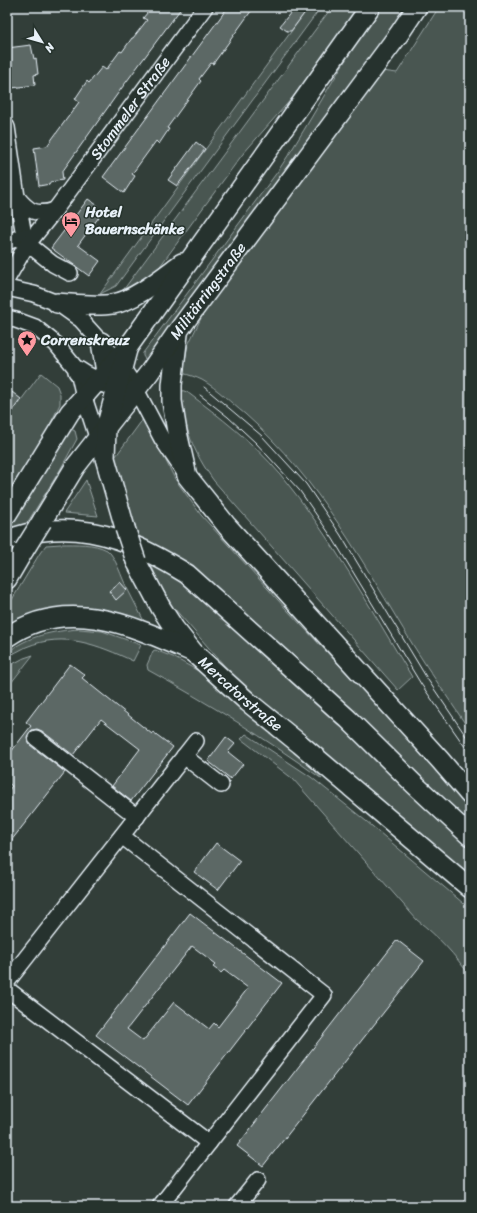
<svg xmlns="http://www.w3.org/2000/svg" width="477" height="1213" viewBox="0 0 477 1213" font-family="Sriracha,sans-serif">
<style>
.green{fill:#495651;stroke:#98a4a4}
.building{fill:#5c6865;stroke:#e8f1f8;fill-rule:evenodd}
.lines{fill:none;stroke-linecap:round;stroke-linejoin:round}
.minor-casing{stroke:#e8f1f8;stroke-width:18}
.major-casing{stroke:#e8f1f8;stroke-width:22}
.minor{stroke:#26332d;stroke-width:15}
.major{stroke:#26332d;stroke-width:19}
.tram{stroke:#e8f1f8;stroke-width:1}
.major-bridge-casing{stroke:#e8f1f8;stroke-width:22;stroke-linecap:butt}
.major-bridge{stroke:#26332d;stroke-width:19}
.labels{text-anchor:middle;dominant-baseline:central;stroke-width:3;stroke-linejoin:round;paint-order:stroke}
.street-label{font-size:15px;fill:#e8f1f8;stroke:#26332d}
.poi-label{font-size:15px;font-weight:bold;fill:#e8f1f8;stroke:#26332d;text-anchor:start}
</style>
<rect width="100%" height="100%" fill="#323e39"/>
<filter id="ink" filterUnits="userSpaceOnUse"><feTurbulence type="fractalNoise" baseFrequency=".025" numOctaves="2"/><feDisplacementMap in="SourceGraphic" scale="8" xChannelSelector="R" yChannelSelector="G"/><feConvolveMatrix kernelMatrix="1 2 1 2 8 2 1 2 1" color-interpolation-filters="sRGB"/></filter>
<g filter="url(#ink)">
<g class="green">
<path d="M309,7H321L116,286L100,294Z"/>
<path d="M332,7H359L293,97L242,155L155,273L139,286L121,293Z"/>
<path d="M382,7H409L148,359H145L143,356V353L278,171C314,118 342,58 382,7Z"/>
<path d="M439,7H470V731C451,702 431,674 413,645C362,562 320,480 245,414C231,403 218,389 202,380C196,377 189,375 182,373L188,345L203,314L382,71L397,73Z"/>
<path d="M41,373L57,386L60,394V404L45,435L7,497V419Z"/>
<path d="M181,390L187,392C220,417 253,442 280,474C331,536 370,608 412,677L398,690L214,481C193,452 183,426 181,390Z"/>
<path d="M143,419L158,445L175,479L201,515L287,610L470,803V824L178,558L137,536L113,460Z"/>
<path d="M71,429L75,431L77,439L60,470L24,528L9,527L67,433Z"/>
<path d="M86,480L98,516L64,513Z"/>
<path d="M61,544C76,544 94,543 107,550C115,555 122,579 127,588C134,602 141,615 148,629L123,619L7,631V608L40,553L46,545Z"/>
<path d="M150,562L178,578L470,845V878L236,679L173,607L158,581Z"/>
<path d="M79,629L102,631L141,645L133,661C98,645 65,631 26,647C20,650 13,654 7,657V653C27,636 53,631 79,629Z"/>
<path d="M155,650L173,657L202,673L303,757L322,779C267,739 208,703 148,670L147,665L153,651Z"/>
<path d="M33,655L7,688V667L24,658Z"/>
<path d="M246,734L311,777L366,821L470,909V976C455,955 438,936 417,920L293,779L241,739Z"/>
</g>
<g class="building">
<path d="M152,7H182L121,89L62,172L63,180L50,182V184L39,186L34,148L47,146L79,102L75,99L87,81L89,83L102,67L106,70L120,51L122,52L132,38H133L147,20L143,18Z"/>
<path d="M228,7H254L213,64L211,63L199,79L201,81L167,128L169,129L159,144L156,141L132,174L135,176L124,193L103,177Z"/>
<path d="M295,7H309L291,31H287L280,26Z"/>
<path d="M31,45L34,59L36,58L38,74L34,75L35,85L12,88L7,48Z"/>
<path d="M196,142L205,149L177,186L168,180Z"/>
<path d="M88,199L97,205L92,212L99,217L78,245L100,261L89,276L51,248Z"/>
<path d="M12,392L21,399L7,418V398Z"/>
<path d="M120,582L127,590L116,600L109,591Z"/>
<path d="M70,664L85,675L82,678L152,734L153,732L173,747L131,801L112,786L140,749L101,719L73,755L42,731L37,729L32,730L29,733L27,737L28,742L30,745L65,772L7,846V792L12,786L7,782V757L31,726L26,722Z"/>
<path d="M226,737L235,744L228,752L243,764L231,779L208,761Z"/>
<path d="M216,843L240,861L218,890L194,872Z"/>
<path d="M190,913L282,983L188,1105L96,1035ZM192,946L216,964L213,967L221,973L224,970L248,988L218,1027L214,1023L209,1029L174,1002L143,1041L127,1029Z"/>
<path d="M397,940L424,961L263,1166L237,1146Z"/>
</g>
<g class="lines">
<defs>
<g id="minor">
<path d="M7,127L17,197L26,246"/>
<path d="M17,197C29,212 37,216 55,210"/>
<path d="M7,242L24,236"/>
<path d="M28,244L53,264L70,273"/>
<path id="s1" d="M7,279L26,246L55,210L205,7"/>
<path d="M7,288L34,294L57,303L81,320L117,360L132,382L162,439L183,470"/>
<path d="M7,318L16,320L35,327L56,344L78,371L84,397L100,446"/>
<path d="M36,738L137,817"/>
<path d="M184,756L221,785"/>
<path d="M122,836L324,995L160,1206"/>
<path d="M7,982L196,741"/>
<path d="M7,989L209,1143"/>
<path d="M237,1206L258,1180"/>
</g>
<g id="major">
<path d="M57,303C75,304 95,307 113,304C134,301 164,276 182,263"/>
<path d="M178,334L172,385V401L177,432L187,476L227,526L440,760L470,795"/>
<path d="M101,342L106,372L105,380"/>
<path d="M78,371C88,378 96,382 108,384"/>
<path d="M7,514L70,412L128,347L370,7"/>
<path id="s2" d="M42,521L75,467L149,373L178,331L399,34L417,7"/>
<path d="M125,528L105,458L106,428L127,350"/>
<path d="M7,540C18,536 31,532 43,531C98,524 141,546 187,574L348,719L414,784L470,836"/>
<path id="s3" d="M136,561L161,608L174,628L194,653L248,702L300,744L470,888"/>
<path d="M7,579L24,550"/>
<path d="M7,637C67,595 133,626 193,652"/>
</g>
</defs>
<use href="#minor" class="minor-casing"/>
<use href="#major" class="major-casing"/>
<use href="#minor" class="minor"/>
<use href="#major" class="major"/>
<g class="tram">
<path d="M204,387L262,436L306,484L340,534L428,680L470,742"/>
<path d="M200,395L228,417L256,443L300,491L333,539L421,684L470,754"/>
</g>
<defs>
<g id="major-bridge">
<path d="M125,528L136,561"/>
<path d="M24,550L42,521"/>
</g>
</defs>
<use href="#major-bridge" class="major-bridge-casing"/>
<use href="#major-bridge" class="major-bridge"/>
</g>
</g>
<defs>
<symbol id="hotel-pin" viewBox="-11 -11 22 30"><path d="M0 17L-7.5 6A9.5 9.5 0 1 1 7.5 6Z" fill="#ff9aa2" stroke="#26332d"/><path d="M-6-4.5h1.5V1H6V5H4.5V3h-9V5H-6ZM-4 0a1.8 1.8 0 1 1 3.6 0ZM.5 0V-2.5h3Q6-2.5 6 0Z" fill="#111"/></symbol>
<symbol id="sight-pin" viewBox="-11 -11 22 30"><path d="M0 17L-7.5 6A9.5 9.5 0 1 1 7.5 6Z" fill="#ff9aa2" stroke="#26332d"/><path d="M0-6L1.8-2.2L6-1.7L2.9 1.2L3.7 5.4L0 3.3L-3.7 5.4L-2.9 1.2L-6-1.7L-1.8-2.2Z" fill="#111"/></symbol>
</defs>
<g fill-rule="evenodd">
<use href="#hotel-pin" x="60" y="210" width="22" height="30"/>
<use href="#sight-pin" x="16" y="329" width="22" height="30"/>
</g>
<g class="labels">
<g class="street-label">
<text stroke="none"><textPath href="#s1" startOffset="211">Stommeler Straße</textPath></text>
<text stroke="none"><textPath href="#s2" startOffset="284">Militärringstraße</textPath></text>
<text stroke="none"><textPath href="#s3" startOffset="171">Mercatorstraße</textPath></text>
</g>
<g class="poi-label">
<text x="85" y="212">Hotel<tspan x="85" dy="17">Bauernschänke</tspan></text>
<text x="41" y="340">Correnskreuz</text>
</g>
</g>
<rect width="477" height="1213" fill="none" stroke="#26332d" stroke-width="24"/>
<rect x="12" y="12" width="453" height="1189" fill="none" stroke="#e8f1f8" stroke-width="1.5" filter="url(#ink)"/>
<g transform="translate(42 42) rotate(127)" stroke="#26332d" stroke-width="3" paint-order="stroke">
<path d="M0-3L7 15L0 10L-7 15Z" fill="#e8f1f8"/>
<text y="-6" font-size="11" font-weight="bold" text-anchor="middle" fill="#e8f1f8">N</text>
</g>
</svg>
